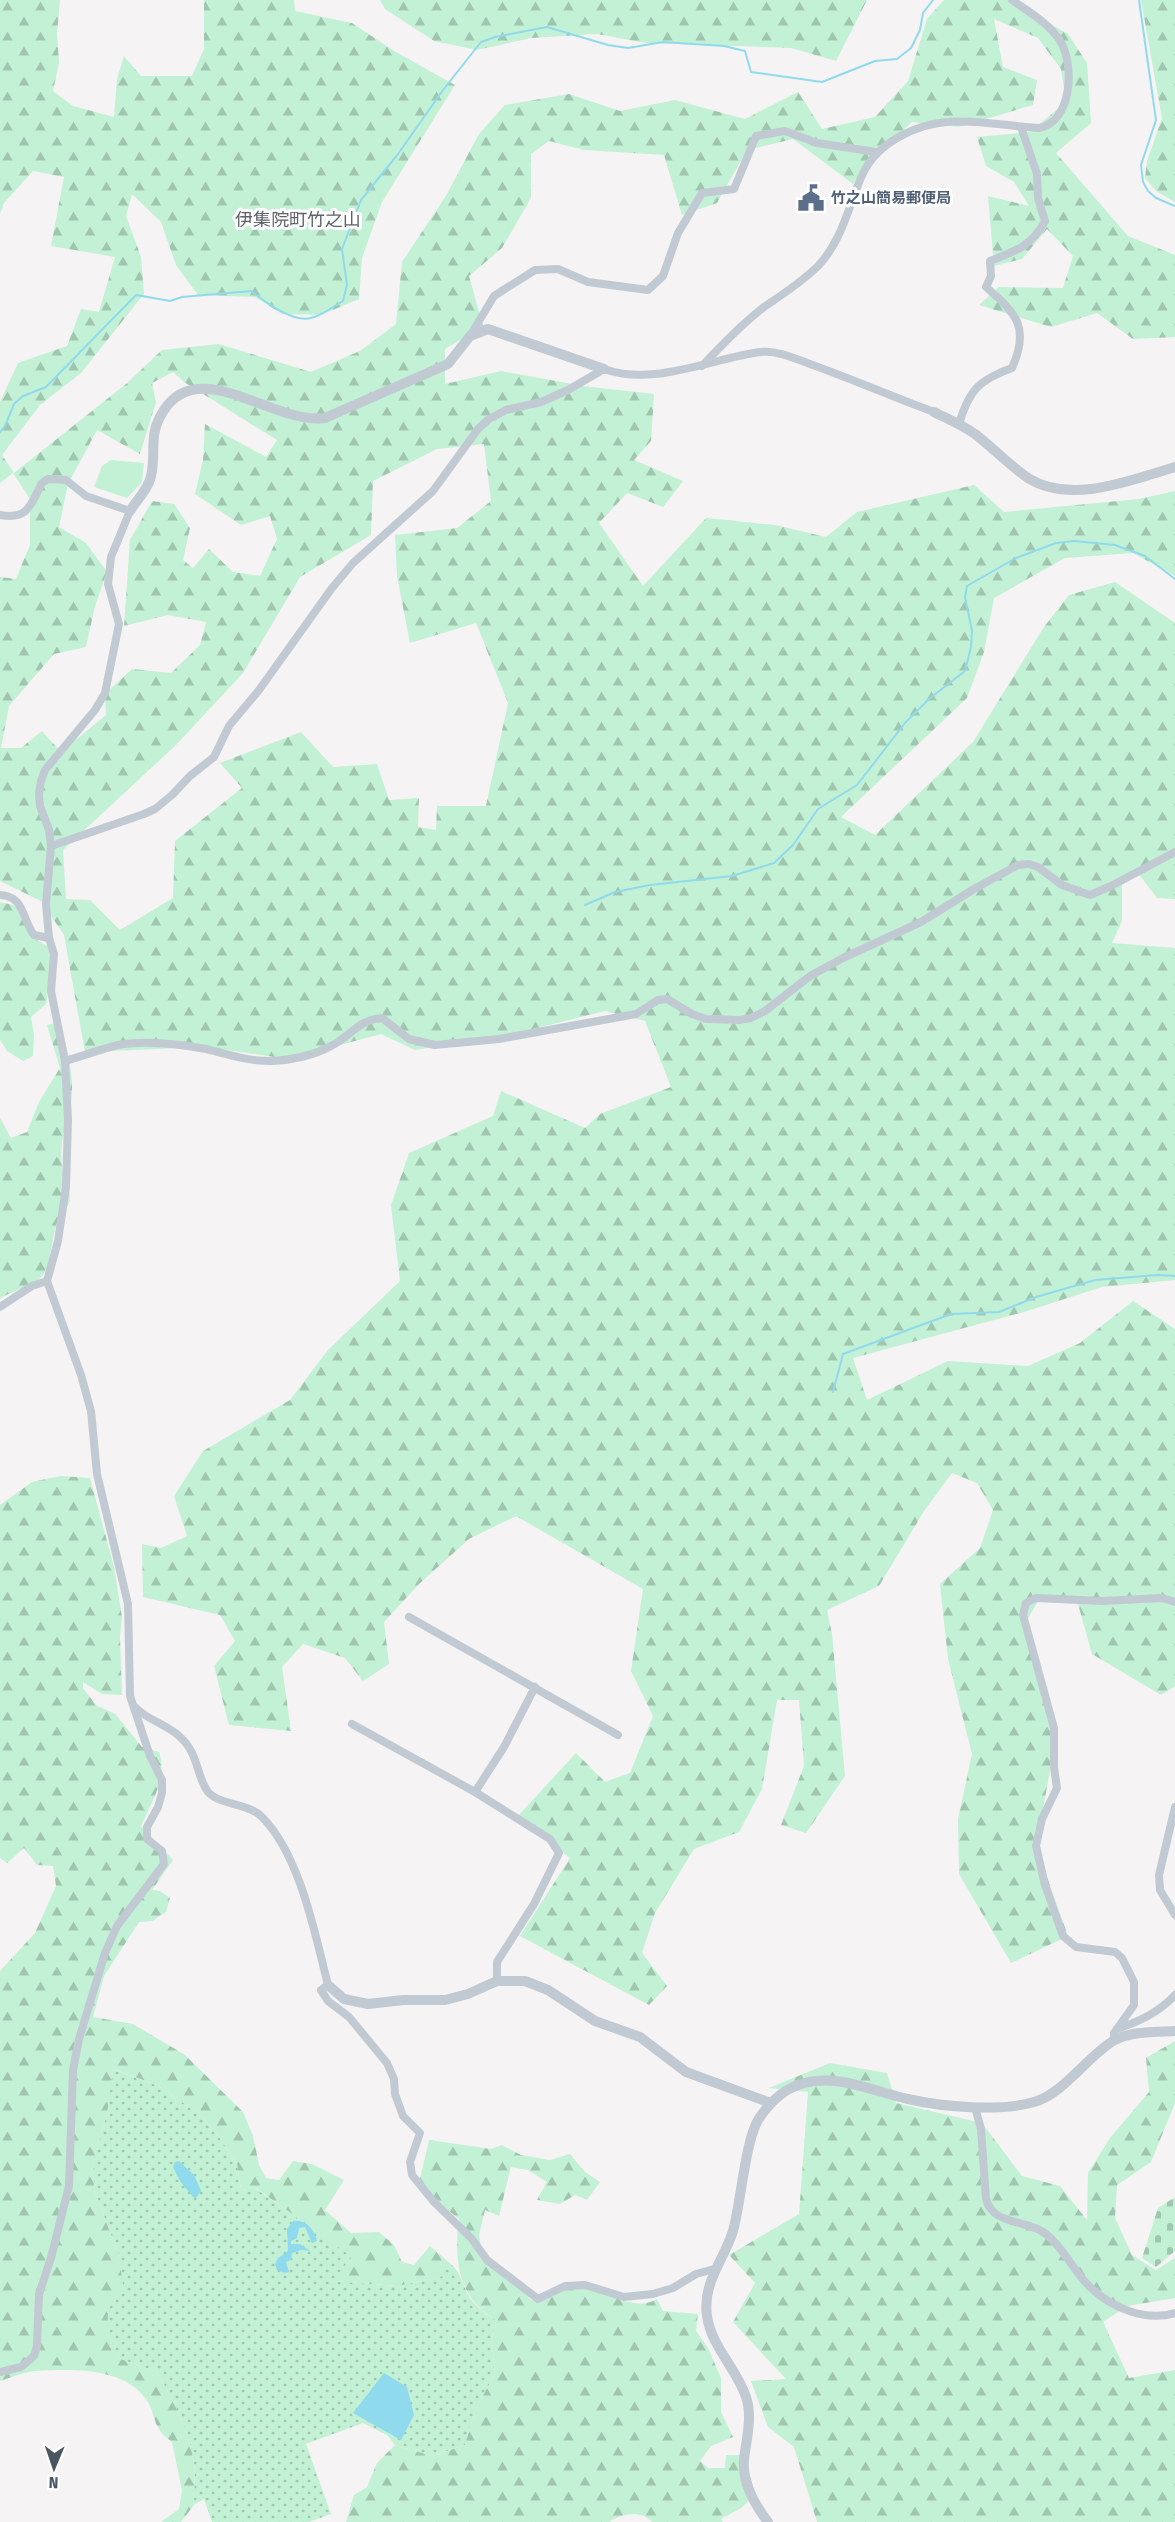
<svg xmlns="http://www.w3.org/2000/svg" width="1175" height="2522" viewBox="0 0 1175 2522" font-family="'Fira Sans Condensed','Noto Sans JP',sans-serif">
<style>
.grass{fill:url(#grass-dots)}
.forest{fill:url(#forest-firs);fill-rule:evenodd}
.cemetery{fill:url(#cemetery-stones)}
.park{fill:#c3f1d5}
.water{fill:#90daee}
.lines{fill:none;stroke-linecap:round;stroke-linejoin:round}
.stream{stroke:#90daee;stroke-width:2}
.minor{stroke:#c1cad2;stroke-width:8}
.tertiary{stroke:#c1cad2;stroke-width:10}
.labels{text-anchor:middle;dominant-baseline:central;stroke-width:6;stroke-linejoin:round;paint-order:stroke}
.service-label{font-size:15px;font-weight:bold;fill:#4e5e75;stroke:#fff;text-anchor:start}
.quarter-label{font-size:18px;fill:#5f6368;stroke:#fff}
</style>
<defs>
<pattern id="grass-dots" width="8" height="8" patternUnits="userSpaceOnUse" patternTransform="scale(1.5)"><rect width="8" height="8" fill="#c3f1d5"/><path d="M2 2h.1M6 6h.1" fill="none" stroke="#a0c6b0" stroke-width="1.8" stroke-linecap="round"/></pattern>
<pattern id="forest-firs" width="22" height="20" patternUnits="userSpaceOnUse" patternTransform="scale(1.5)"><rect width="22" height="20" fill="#c3f1d5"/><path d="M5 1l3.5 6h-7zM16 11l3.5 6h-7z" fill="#a0c6b0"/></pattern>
<pattern id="cemetery-stones" width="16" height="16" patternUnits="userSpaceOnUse" patternTransform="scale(1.5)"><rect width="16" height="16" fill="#c3f1d5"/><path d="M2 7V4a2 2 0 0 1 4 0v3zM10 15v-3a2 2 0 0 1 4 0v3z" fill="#a0c6b0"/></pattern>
</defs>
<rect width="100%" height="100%" fill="#f5f3f3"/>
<path class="grass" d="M112,2069L157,2085L197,2112L217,2134L237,2163L241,2190L255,2188L353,2257L333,2281L398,2286L440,2277L451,2264C459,2271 460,2278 465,2288C470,2302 482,2312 494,2318L496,2324L492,2341L495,2374L476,2408L465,2445L432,2456L395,2445L387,2435L363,2423L306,2444L331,2514L309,2522H212L204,2499L194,2505C193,2492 196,2476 194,2463C189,2429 173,2401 157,2372L118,2358C109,2331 97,2312 123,2290L118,2253L94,2190L93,2161L107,2114Z"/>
<g class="forest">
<path d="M0,0H60L57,34L59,63L53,91L73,106L114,117L117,79L124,56L141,76H192L204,49V0H294L295,11L352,23L394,51L455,85L382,202L362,258L359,299L321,315L282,314L255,297L198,295L176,265L161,222L132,194L126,216L141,257L144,294L81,373L40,405L2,455L14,473L126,384L162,350L219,344L311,372L360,351L396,324L402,262L447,194L479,134L505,105L569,94L620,111L675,100L745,119L798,92L822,129L875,117L908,81L927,19L944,0H1008L1068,34L1087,63L1091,123L1056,153L1128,236L1175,255V337L1133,339L1097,313L1051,327L979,305L999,287L1063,288L1073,256L1047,229L1022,259L994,266L988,196L1029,206L1014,182L986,166L977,137L1030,132L1066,102L1061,69L1038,38L994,19L1003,67L1037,80L1033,105L958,127L912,122L865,164L853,184L793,139L747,150L717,203L682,215L664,155L584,150L549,141L531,154V198L502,248L469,276L483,326L445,349V384L501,371L583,386L654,394L651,441L634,460L683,481L663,507L627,493L599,523L643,586L706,518L775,525L826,537L857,512L974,485L1004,512L1139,499L1175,491V576L1133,553L1065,558L994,598L984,652L967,698L841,817L875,835L973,742L1044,627L1069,595L1115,582L1175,623V899L1157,898L1138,873L1122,884V921L1112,943L1175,948V1280L1102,1287L1024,1312L853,1358L867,1400L948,1361L1028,1366L1080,1343L1133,1301L1175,1329V1686L1161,1695L1092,1654L1078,1604L1038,1601L1026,1622L1055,1744L1036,1846L1068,1936L1011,1963L959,1874L958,1819L972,1754L948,1659L940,1584L980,1548L993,1510L977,1483L952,1473L924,1511L879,1586L827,1610L832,1634L845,1776L806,1833L781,1825L804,1766L799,1700H777L762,1789L739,1832L694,1849L655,1913L642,1953L667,1986L649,2005L520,1936L570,1858L517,1817L576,1753L605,1782L630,1773L653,1716L631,1671L643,1589L516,1516L469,1539L419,1584L384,1622L389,1664L363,1681L345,1658L303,1644L282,1667L291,1731L229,1725L214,1666L235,1641L220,1615L143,1597L142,1544L161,1548L187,1536L174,1496L203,1451L290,1400L328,1350L400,1281L391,1205L409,1153L493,1116L501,1091L585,1128L600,1114L671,1087L645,1021L605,1011L513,1034L415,1050L381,1034L288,1059L207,1047L85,1052L64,935L41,901L0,881V577L16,579L30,545V499L13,473L0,483V402L18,363L67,346L81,309L99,312L115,257L51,246L64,177L33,171L4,203L0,214ZM173,372L184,382L277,440L266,457L205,424L203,460L195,494L241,525L270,516L277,539L260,576L233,572L209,549L193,568L183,560L190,528L174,504L152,501L130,540L124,626L168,615L206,622L200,645L171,673L132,669L105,694L106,715L61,752L42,731L21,748H1L9,706L54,654L86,647L95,606L107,572L86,543L59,527L68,484L97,430L140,454L156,402L152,383ZM484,444L491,501L457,528L395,535L397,576L410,643L476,623L508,703L486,806H437L436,830L418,827L419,798L389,800L377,764L333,767L301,732L220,763L242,788L175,841L173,898L120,930L90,900L66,899L63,850L177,744L243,673L300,577L371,535L373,481L437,449Z"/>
<path d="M380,0H867L836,61L791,48L646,43L597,34L531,38L477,50L434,41L385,9Z"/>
<path d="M1141,0H1175V202L1156,191L1145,178L1147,161L1162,118Z"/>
<path d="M0,902L13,905L26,911L32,937L52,949V963L46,1004L31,1017L34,1035L33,1056L23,1061L7,1051L0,1040Z"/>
<path d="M59,1022C67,1047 75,1077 71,1103C70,1117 63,1129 62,1144C61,1153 61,1167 64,1176C66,1184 70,1188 70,1198C69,1210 58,1215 56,1226C52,1240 51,1256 46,1270C38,1287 13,1289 0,1299V1118L11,1138L27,1132L39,1102L60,1068L47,1025Z"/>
<path d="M60,1476L90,1478L114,1567L119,1598L122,1617L120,1637L122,1695L102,1694L83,1682V1688L96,1705L115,1714L142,1747L159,1752C168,1778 151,1803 141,1826L173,1860L152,1890L160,1891L170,1898L166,1912L152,1921L139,1922L104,1976L93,2017L133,2024L185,2055L243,2112L253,2136L259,2165L266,2178L279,2180L293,2161L312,2164L344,2180L325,2210L351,2233L379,2232L394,2245L402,2262L414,2265L430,2246L451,2264L441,2277L398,2286L332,2281L352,2257L256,2188L241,2190L237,2163L217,2134L197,2112L157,2085L113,2069L107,2114L93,2161L94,2190L118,2253L124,2290C97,2311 110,2331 118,2358L157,2372C173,2401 189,2429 194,2463C196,2476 193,2492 194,2505L181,2522H161L179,2509L182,2491L172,2442C150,2426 158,2417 146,2399C123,2367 71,2369 36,2371C24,2372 12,2377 0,2381V1971L35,1933L56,1886L53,1866L37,1865L24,1848L7,1863L0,1858V1505L32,1482Z"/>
<path d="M1175,2041V2103L1151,2162L1117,2185L1115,2218L1132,2255L1156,2270L1175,2258V2298L1127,2306L1103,2322L1129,2378L1175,2370V2522H817L794,2447L768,2427L751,2381L786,2379L733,2322L755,2283L729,2255L799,2214L808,2092L769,2088L830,2063L887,2073L896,2103L982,2123L1022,2176L1060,2186L1087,2220L1088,2173L1110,2138L1149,2092L1146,2058Z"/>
<path d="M429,2140L491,2149L502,2145L521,2155L550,2160L570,2154L585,2172L600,2182L587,2200L575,2195L560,2204L537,2200L547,2182L528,2170L511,2167L499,2216L485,2210L479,2235L481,2249L531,2300C547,2293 568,2284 585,2288C608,2293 635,2312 657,2299L663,2311L698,2314L696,2331L708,2348L721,2378V2412L733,2437L711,2446L700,2461L708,2468H725L726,2455H745L755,2495L741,2508L721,2519L723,2522H652C641,2509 621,2514 609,2522H346L354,2495L367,2487L377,2463L395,2445L432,2456L465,2445L476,2408L495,2374L492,2341L496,2324L494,2318C457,2298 454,2257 459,2219L439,2203L420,2179Z"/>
</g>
<path class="cemetery" d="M1175,2197V2251L1156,2267L1142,2258L1158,2208Z"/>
<path class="park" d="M111,460L144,463L142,482L127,498L94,487L102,466Z"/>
<g class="water">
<path d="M179,2161L194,2175L201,2191L196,2198L193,2197L180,2181L173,2167L175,2162Z"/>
<path d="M293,2221C306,2219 314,2229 317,2241L312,2243L305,2227L299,2228L297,2238L291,2241V2244H300L310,2251L301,2250L292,2253L291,2260L286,2262L289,2272L285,2273L277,2270L275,2264L278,2258L288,2251L287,2229Z"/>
<path d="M384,2373L407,2387L414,2415L401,2440L353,2413Z"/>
</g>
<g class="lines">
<g class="stream">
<path d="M1139,0L1156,120L1141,165L1143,182L1148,191L1156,198L1175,206"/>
<path d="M0,432L5,426L14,404L23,396L46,387L136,295L170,301L182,297L251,291C265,302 295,325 314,317C324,314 334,306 343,301L347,285L342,249L361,200L398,154L443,90L481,42L495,37L547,27L608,45L628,48L663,42L724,46L745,51L751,72L822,82L875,61L897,59L911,48L920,30L923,13L933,0"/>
<path d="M585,905L615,892L650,885L732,876L774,863L793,845L818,809L857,785L905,723L929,699L965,671L971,647L972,631L965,597L967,586L1016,558L1056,543L1074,541L1115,545L1145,556L1175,579"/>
<path d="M833,1392L843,1354L951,1314L999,1312L1036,1297L1095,1280L1157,1275L1175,1276"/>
</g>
<g class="minor">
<path d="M470,336L494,296L535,270L558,269L588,282L648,290L663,276L678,233L702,193L734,189L756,136L785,131L817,143L876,152"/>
<path d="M702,366C722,345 741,325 764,307C783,294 802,282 818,266C840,243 847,213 858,185C866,163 877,150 897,138C944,110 989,125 1039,128C1073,122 1075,62 1059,39C1047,22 1029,12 1012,0"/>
<path d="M959,424C969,390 979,380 1012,368C1030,328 1017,314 986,287L991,276L990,261C1014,252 1033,245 1045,221L1038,198L1037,174L1021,127"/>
<path d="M0,515C29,520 30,505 42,483L48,479L66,480L86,496L130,511L111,557L108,584L119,624L105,693L95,710L45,770L41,781L39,794L40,806L49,830L51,846L46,904L49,938L54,954L51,991L65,1061L68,1120L66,1187L58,1241L47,1281L81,1375L91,1411L97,1474L128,1604L130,1696L150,1756L162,1780V1793L158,1807L147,1827V1839L162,1851L164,1864L117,1926L105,1953L79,2039L73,2070L69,2186L51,2258L39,2294L37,2346L34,2356L21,2367L0,2372"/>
<path d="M51,846L144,814L155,809L172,795L190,776L214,757L229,726L259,690L332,588L353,563L433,491L478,429L489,419L506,410L541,402L568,390L604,369C654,387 712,358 761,352C777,350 796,359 810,364C852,379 893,397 934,412"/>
<path d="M0,895C25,896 22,920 34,935L49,938"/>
<path d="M65,1061C83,1056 101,1049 118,1045C145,1040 179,1044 206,1049C228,1054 250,1062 273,1061C292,1060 315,1055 331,1046C351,1036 358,1020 382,1018L409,1039L435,1045L499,1039L636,1014L658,1000L667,999L692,1014L706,1019L740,1020L751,1018L765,1011L810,976L843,958L921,922L974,889L1018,865L1029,864L1038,867L1062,885L1090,895L1111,886L1175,852"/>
<path d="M0,1307L32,1286L47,1281"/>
<path d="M409,1617L618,1735"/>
<path d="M134,1706C146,1720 165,1723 179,1736C199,1753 196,1776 208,1792C219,1805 249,1803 262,1817C300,1855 315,1934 328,1985L321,1990L328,2001L349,2017L387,2063L394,2079L395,2094L403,2116L420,2133L410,2162L412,2175L434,2202L472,2239L487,2260L538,2299L565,2286L585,2285L624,2297L653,2294L673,2288L696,2274L714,2269"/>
<path d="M352,1724L475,1792L550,1839L559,1853L534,1904L497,1962V1981"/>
<path d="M475,1792L504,1747L535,1687"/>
<path d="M1175,1807L1159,1875L1160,1890L1175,1915"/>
<path d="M1117,2029C1140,2021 1158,2013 1175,1995"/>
<path d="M1114,2040V2033L1134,2005V1982L1122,1958L1115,1952L1076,1947L1063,1936L1045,1885L1036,1846L1042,1819L1057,1788L1054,1767V1728L1023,1615L1026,1603L1036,1598L1102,1601L1162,1598L1175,1602"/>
<path d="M975,2107L981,2129L986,2199C993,2226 1027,2219 1046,2234C1065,2249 1073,2271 1090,2287C1112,2308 1146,2322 1175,2313"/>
</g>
<g class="tertiary">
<path d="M934,412C948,419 962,425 975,434C993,448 1009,465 1028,478C1071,505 1131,480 1175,467"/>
<path d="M130,511C136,501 149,488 151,476C157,450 147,436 164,410C200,355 274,425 325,418L448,364L470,336L488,329L604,369"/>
<path d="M328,1985L344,1999L368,2004L403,2000H445L468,1994L497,1981H525L548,1990L595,2021L640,2037L686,2072L771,2103"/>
<path d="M768,2522C755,2505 742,2482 744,2460C746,2439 753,2418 746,2397C737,2369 711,2346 707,2316C702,2283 724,2260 733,2231C741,2202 745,2143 758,2120C767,2106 781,2091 798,2085C836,2072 871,2091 908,2099C943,2107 1000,2112 1034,2102C1063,2094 1087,2057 1113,2041C1130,2031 1156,2032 1175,2031"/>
</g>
</g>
<defs>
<symbol id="civic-bare" viewBox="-9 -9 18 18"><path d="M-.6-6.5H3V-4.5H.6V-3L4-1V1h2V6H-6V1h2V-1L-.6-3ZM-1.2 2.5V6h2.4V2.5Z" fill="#5c6f8a" stroke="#fff" stroke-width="2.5" paint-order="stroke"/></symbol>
</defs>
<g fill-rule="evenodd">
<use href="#civic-bare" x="792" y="179" width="38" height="38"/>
</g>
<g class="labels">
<g class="service-label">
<text x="831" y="198">竹之山簡易郵便局</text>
</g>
<g class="quarter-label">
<text x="298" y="220">伊集院町竹之山</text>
</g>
</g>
<g transform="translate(54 2468) rotate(182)" stroke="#ffffff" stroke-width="4.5" paint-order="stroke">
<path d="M0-4.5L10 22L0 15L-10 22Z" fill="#4a5661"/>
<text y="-9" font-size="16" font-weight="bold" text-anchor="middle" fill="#4a5661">N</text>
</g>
</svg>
